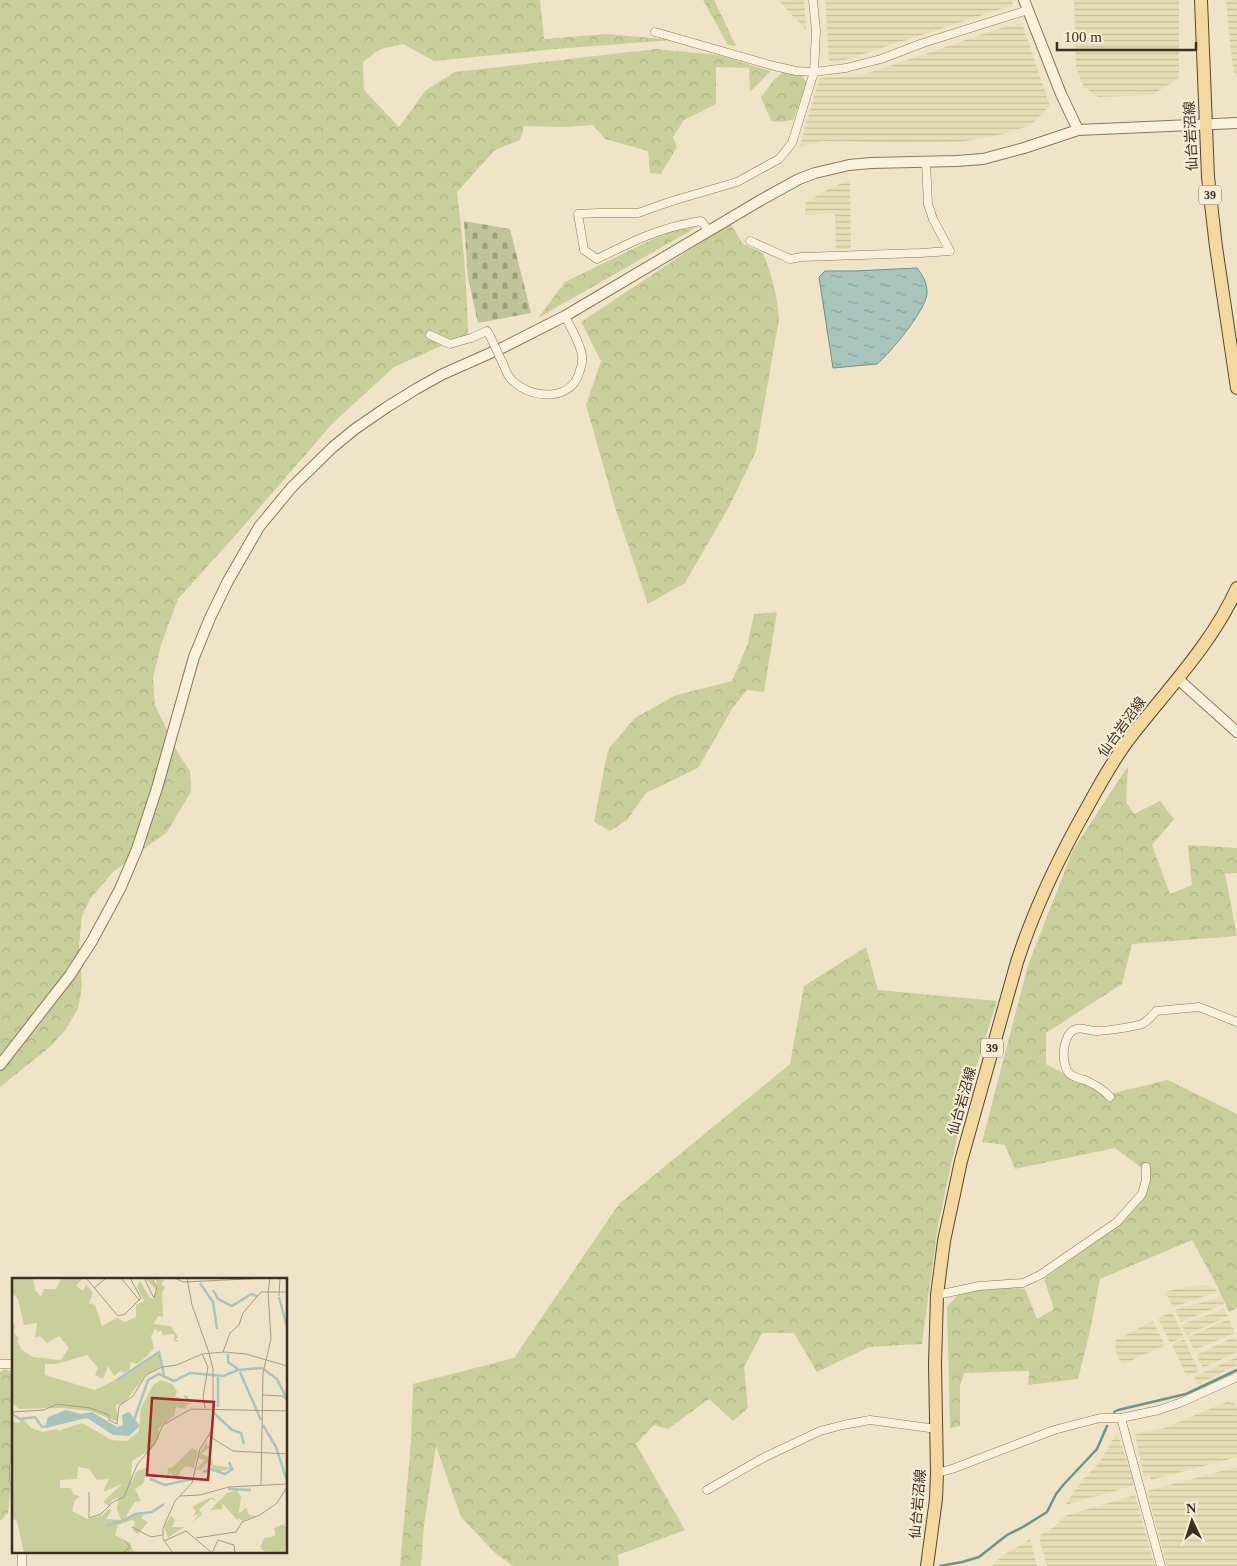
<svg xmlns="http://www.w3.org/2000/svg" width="1237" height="1566" viewBox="0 0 1237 1566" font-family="'Times New Roman','Noto Sans JP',serif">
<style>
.farmland{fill:url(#farmland-rules)}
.forest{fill:url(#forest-crowns)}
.cemetery{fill:url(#cemetery-stones)}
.water{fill:url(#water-ripples);stroke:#6f938a}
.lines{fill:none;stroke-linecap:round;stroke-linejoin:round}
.stream{stroke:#6f938a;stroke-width:2.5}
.minor-casing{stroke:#8d765c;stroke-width:9}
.tertiary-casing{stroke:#8d765c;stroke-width:12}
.primary-casing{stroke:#5b4430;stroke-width:14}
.minor{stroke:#faf1dc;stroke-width:8}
.tertiary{stroke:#faf1dc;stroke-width:10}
.primary{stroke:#f3d9a0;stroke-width:12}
.minor-bridge-casing{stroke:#8d765c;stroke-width:9;stroke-linecap:butt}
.minor-bridge{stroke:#faf1dc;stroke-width:8}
.labels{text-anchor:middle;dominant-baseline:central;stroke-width:4;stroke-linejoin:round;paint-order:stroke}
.shield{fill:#f7eed8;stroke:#756857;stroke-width:1}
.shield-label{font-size:12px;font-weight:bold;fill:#3d2e20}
.street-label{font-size:14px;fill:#3d2e20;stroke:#f7eed8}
.inset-river{fill:none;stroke:#a9c4bc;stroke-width:2.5}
.inset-road{fill:none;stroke:#a89b85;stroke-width:1}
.view{fill:#9e2a2b;fill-opacity:0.15;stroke:#9e2a2b;stroke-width:2.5}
.inset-edge{fill:none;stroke:#3d2e20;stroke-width:2.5}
</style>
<defs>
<pattern id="farmland-rules" width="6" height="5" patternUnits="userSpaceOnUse" patternTransform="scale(1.25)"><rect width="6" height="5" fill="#e6deb5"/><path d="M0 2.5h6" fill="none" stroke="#c6bf9b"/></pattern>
<pattern id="forest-crowns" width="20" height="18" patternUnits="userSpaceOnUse" patternTransform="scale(1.25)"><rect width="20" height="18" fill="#c9cf9b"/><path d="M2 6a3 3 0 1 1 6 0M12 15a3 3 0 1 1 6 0" fill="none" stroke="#aeb285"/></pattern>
<pattern id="cemetery-stones" width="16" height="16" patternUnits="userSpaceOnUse" patternTransform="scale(1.25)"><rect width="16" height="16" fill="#bfc49a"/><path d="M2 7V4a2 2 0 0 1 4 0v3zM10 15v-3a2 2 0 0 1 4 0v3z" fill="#9ca07d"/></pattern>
<pattern id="water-ripples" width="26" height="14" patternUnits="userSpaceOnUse" patternTransform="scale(1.25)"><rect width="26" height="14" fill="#a9c4bc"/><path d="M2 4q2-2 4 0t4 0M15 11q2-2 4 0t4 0" fill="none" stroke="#8ba098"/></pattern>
</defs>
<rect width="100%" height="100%" fill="#f0e4c8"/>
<g class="farmland">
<path d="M778,0H804L806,30Z"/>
<path d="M825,0H1012L1013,5L845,60L829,62Z"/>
<path d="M1074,0H1179V78L1152,95L1098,97L1084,87L1076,68Z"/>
<path d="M1226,0H1237V75L1233,71Z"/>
<path d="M1022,23L1050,106L1031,125L1003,134L961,142L896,143L822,141L799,147L820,78L860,76L1004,27Z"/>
<path d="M850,180L851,249H836L835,213L805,215V203L830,188Z"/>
<path d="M1206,1285L1215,1288L1217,1292L1173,1307L1165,1292L1183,1287Z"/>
<path d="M1221,1297L1224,1304L1181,1322L1175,1310Z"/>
<path d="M1224,1309L1228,1316L1187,1335L1181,1325Z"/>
<path d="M1172,1312L1184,1337L1170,1343L1158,1318Z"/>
<path d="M1229,1319L1235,1333L1194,1350L1188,1337Z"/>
<path d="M1153,1321L1165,1345L1122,1365L1115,1350L1116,1340Z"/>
<path d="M1236,1336L1237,1352L1203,1368L1196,1355Z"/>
<path d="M1184,1339L1199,1371L1187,1377L1172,1345Z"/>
<path d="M1237,1357V1365L1198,1384L1194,1377Z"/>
<path d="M1231,1400V1403H1235L1237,1410V1457L1151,1480L1150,1475L1144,1477L1135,1434L1164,1428Z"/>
<path d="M1118,1435L1134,1482L1132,1486L1065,1505L1083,1479L1099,1463L1115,1436Z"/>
<path d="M1237,1467V1566H1167L1147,1491Z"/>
<path d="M1135,1495L1155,1566H1047L1039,1536L1054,1527L1065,1516Z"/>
<path d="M1030,1539L1037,1566H992L1002,1556Z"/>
</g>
<g class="forest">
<path d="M0,0H540L544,39L607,34L674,40L555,49L434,61L403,44L380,49L363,62L364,90L399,127L426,90L455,72L656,49L718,55L771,71L750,92L749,68L716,67V104L684,120L673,137L677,147L661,174L650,173L648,151L605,139L593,125L564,127L524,126L520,140L495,150L457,192C463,239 467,286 468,334L394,367L333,423L241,529L178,599L161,645L153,678L155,705L178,753L190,771L191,792L167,832L113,872L90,899L82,916L79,945L82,986L78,1009L65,1030L51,1046L0,1087Z"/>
<path d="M703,0H714L736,46L728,45Z"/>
<path d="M782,73L802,76L807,83L793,120L781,122L771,121L761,97L773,81Z"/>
<path d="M730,223L743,244L763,253C772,276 777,294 779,319L756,451L730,505L685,583L648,604L615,507L586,405L601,361L581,322Z"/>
<path d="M697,227L538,318L565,282L651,240L675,230Z"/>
<path d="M777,612L764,692L747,690L732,709L698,768L646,793L627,820L610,831L594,822L607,754L610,747L635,718L676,695L732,681L748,643L754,614Z"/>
<path d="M1128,766L1126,802L1134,814L1160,801L1174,819L1152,845L1170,894L1192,885L1188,845L1237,848V873L1225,874L1237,936L1132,944L1122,984L1046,1033V1064L1105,1095L1168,1080L1237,1114V1308L1229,1312L1215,1282L1192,1240L1100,1279L1090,1331L1078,1379L1028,1385L1029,1371L964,1373L960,1386V1426L950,1428L947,1307L961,1291L995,1285L1025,1289L1037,1319L1054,1309L1044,1279L1119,1222L1151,1175L1115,1148L1015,1169L1005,1145L982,1142L1028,965L1073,850Z"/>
<path d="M866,947L878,990L997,1001L963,1109L938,1225L922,1344L869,1347L817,1372L794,1333H762L744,1367L748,1408L733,1421L709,1399L668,1429L654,1425L636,1444L685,1530L618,1555L619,1566H513L494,1552L461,1517L436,1446L424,1525L421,1566H400L411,1441L413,1384L514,1358L619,1204L790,1064L804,986Z"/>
<path d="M5,1369L14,1373V1454L8,1513L0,1521V1372Z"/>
</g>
<path class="cemetery" d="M464,221L510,229L531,313L478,323L468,278Z"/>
<path class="water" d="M917,268C923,276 927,282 927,293C927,309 890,353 877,364L833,368L819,277L825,271H854Z"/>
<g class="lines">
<g class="stream">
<path d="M1114,1412L1118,1410L1186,1394L1237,1370"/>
<path d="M940,1566L962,1562L979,1557L1007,1535L1023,1527L1047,1512L1056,1494L1064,1484L1097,1449L1107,1426"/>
</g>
<defs>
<g id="minor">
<path d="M655,32L774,66L796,71L814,72L846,68L881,59L923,43L1028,10"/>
<path d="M709,231L701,221C661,227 633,241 597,259L584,250L578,214L598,213H638L672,201L737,182L779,159L792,143L814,72L816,31L813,0"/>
<path d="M750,241L790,259L802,257L920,253L950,251L933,219L928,204L926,162"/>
<path d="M430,335L450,344L471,338L487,331L490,336"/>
<path d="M504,366C506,372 509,378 514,382C534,400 573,401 580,370C582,365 583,357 581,351C578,339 570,327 565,316"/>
<path d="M1110,1097C1103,1089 1095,1085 1085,1080C1080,1079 1074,1077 1070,1074C1060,1065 1062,1033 1076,1029C1082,1027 1089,1031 1096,1031C1106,1031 1133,1027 1142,1024C1148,1021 1152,1016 1156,1011L1199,1007L1237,1022"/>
<path d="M937,1295L979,1286L1023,1283L1040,1275L1117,1222L1142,1194L1146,1180V1167"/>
<path d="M0,1364H14"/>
<path d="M1121,1418L1161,1566"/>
<path d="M14,1465V1481"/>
<path d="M937,1473L952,1469L1054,1430L1100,1418H1121L1159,1410L1182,1402L1237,1377"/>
<path d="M707,1490L763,1458L820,1431L843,1425L870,1420L937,1429"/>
<path d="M22,1566V1552"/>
</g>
<g id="tertiary">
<path d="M1024,0L1061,94L1078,130"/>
<path d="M1178,679L1237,732"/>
<path d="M0,1065L70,975L92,941L120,889L137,849L157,788L194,657L210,618L228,581L259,527L292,487L333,447L355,429L387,407L416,389L443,374L504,347L565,316L761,200L799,179L815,173L849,165L871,163L956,161L983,159L1024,148L1078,130L1237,123"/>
</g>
<g id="primary">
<path d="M1201,0L1208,177L1216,247L1237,388"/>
<path d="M927,1566L936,1499L937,1473L935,1364L937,1295L944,1241L961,1161L1017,962C1035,906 1060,855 1089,804C1101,782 1114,759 1129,739C1166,691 1212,644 1237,588"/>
</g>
</defs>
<use href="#minor" class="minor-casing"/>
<use href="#tertiary" class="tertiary-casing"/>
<use href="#primary" class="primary-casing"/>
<use href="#minor" class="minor"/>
<use href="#tertiary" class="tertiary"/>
<use href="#primary" class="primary"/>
<defs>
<path id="minor-bridge" d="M490,336L504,366"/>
</defs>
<use href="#minor-bridge" class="minor-bridge-casing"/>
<use href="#minor-bridge" class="minor-bridge"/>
</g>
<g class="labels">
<g class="shield">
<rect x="1199" y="185.5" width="22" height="19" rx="4"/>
<rect x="981" y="1038.5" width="22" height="19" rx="4"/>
</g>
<g class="shield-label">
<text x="1210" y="195">39</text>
<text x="992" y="1048">39</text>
</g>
<g class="street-label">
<text transform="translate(1191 136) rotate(-93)">仙台岩沼線</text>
<text transform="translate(1122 727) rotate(-54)">仙台岩沼線</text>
<text transform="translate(962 1101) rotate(-74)">仙台岩沼線</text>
<text transform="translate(918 1504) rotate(-85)">仙台岩沼線</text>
</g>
</g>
<g transform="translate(12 1278)">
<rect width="275" height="275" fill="#f0e4c8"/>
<path d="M271,246L275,251V275H255L248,270L252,260L260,259L264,256L262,251Z" fill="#c9cf9b"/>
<path d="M0,0H21L23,12L29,19L32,11H44L50,0H71L64,8L71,13L74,6L81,15L77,25L83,27L90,48L105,40L113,44L124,39V27L132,23L125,9L128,3L138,20L142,21L144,12L133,0H139L145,9L144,1L153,2L149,6L153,9L150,15L151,39L146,38L142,46L159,48L166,59L163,62H166L167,64L162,63V56L150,57L149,52L146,54L143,51L139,58L142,70L134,79L125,86L119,84L117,92L112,95L108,93L102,98L96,88L91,101L83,97L86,90L75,77L44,86H33V97L83,112L121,93L148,74L149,89L135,96L112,125L104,127L106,144L79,133L50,130L7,131L0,125V46L3,47L2,55L7,60L5,63L10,72L21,79L49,82L57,70L47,58L35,65L28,58L23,60L25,45L12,47L6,21L0,15ZM149,102L160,106L165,113L163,119H167V123L176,125L171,117L176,118L177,125L180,126H176L173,131L164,129L162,138L147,150V160L140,171L120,183L119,206L124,194L137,188L131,206L123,211L129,223L123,224L114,238L117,240L123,235H134L129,240L136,244L126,256L121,253L123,244L120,242L106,247L103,257L118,265L122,275H12L5,243L0,240V143L6,145L11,141L19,150L31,154L45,151L46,153L70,145L100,162L115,163L127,153L129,130L141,107ZM66,189L77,191L85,202L97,201L91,214L110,206L91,224L97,228L101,221L107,220L105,231L109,242L94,241L100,232L96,231L91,237L76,241L60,233L63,222L68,218L61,216L59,210H48V202L65,201ZM195,163V168H200L189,176L200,180L201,187L220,190L206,194L195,185L189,192L184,191L193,182L185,180ZM180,170L186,173L182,190L174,188L168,193L166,202L157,194L155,203L156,190L161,189ZM225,212L229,219L227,235L234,230L237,237L244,238L230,243L226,240V243L210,225L211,231L198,232L215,215ZM197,220H202L204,223L199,221L191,228L187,232L190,236L179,246L187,236L181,238L184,233L180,229ZM159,237L163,242L160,249H172L156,260L152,249ZM275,244L272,270L269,268L265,273L249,269L252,261L264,259L262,250L269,247L273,252Z" fill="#c9cf9b" fill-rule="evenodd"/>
<path d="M54,132L69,136L80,134L105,149L111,147L110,137L117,134L128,148L117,158L101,157L75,140L33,150L36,139Z" fill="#a9c4bc"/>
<path class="inset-river" d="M188,5L201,24L205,51M201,12L206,21L220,28L239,16L245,18M267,19L275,49M216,76V84L226,91M228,94L249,142M206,99V129M105,102L147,74L152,97M202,135L220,152L229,155L232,166M0,136L8,141L23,139L30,149L37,148M121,145L136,102L147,96L162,103L178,95L211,98L226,92L250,90L265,101L275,121M251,147L264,169L275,203M191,194L199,191L213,196L220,191L217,184M138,201L153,207L180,201M216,211L239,212M111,243L123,236L140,234L152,226M93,248L110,243"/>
<path class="inset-road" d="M74,0L106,38L113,36L129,20L118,0M109,0L128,23M132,0L142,20L145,9L141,3L144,0M163,0L171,4L256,0M175,0L180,27L197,75M82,10L94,0M267,18L268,0M211,74L218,55L227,47L231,35L249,14H256L258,0M190,76L196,89L191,119L193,130M250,117L271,118L275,123M0,134L32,132L45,126L78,130L97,137V142L105,146L107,128L121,118L134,97L150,89L165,87L190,76L212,74L234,76L275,88M197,158L221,173L275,176M249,207L251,95L259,61L256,14H275M77,214V240L89,236L101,224L112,219L125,187L143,165L151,147L179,131L275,133M168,218L188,217L217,209L275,206M120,249L139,259L150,257M184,260L224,254L230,244L248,237L265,225L275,209M152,263L174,253L200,275M111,275L118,269L113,263M161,275L151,261V250L163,223L180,205L188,171L201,150V91L197,75M200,275L206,262L222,267L223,275"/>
<path class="view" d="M140,120L202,124L196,202L135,197Z"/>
<rect width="275" height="275" class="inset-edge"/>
</g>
<g transform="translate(1192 1521) rotate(356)" stroke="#f7eed8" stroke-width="4" paint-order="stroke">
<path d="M0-4L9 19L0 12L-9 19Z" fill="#3d2e20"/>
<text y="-8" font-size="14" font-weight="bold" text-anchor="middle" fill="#3d2e20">N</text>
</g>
<path d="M1057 42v8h139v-8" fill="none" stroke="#3d2e20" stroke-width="2.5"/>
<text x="1064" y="42" font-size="15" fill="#3d2e20" stroke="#f7eed8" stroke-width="4" paint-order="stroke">100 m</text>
</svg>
